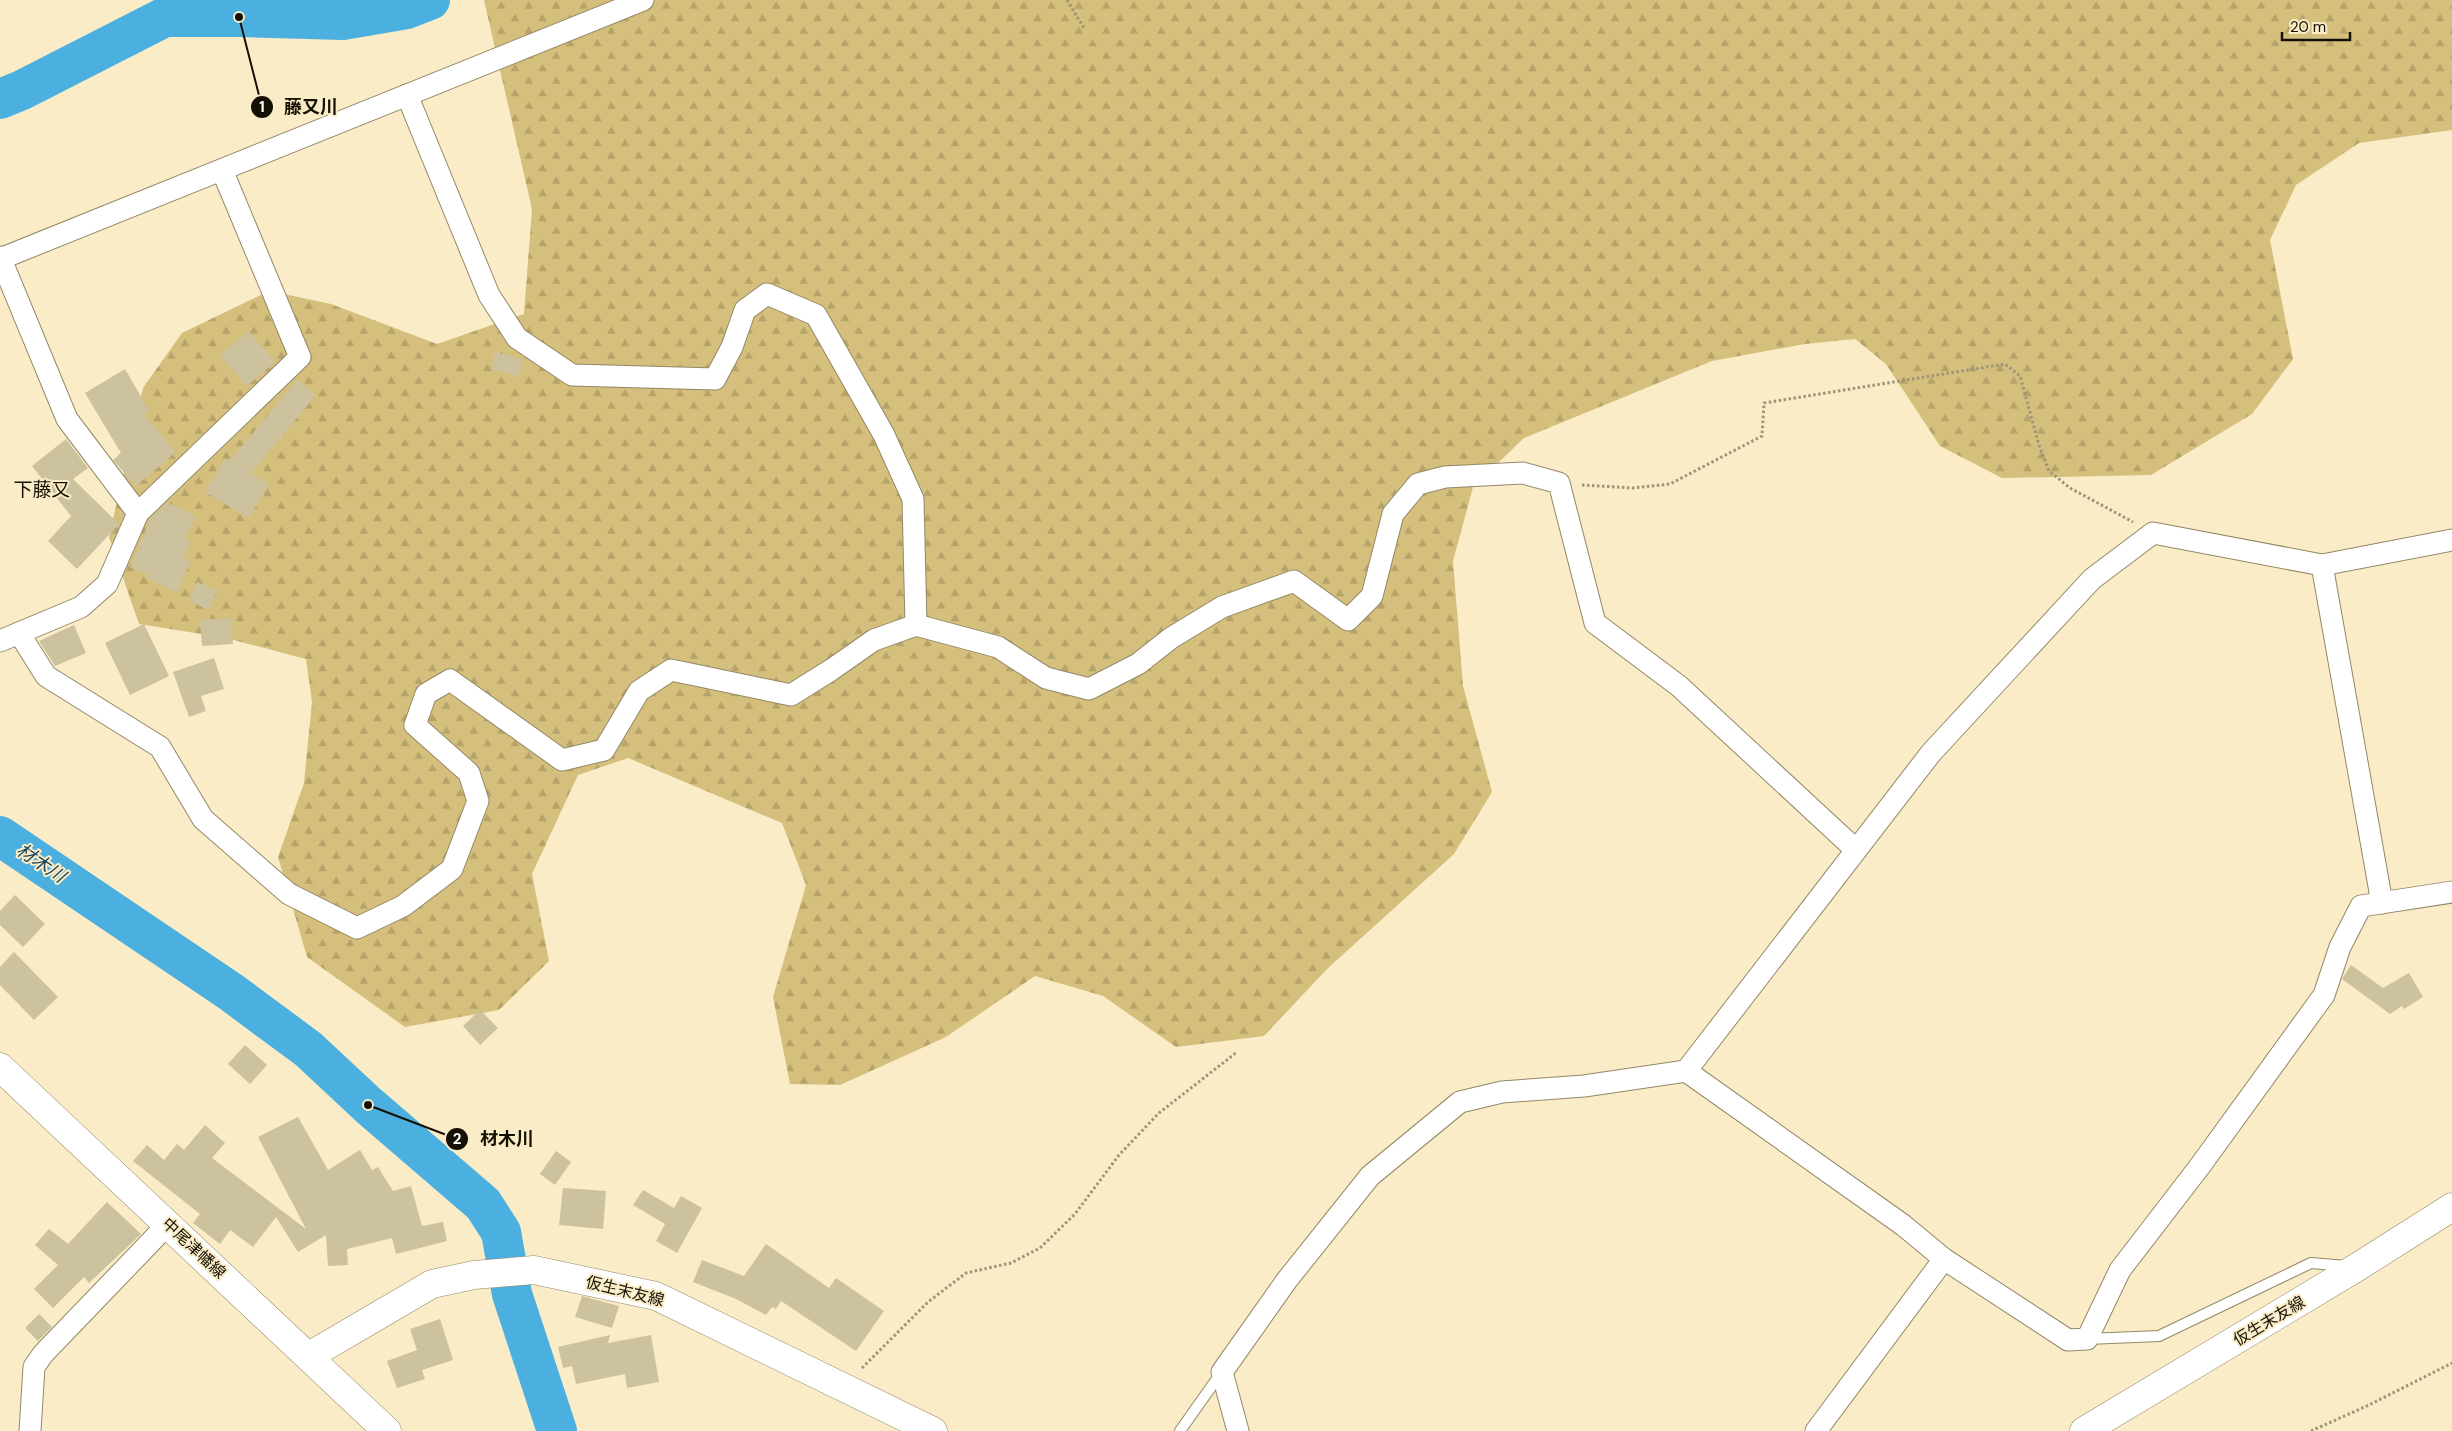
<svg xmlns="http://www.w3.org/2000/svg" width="2452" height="1431" viewBox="0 0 2452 1431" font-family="'DM Sans','Noto Sans JP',sans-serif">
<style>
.forest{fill:url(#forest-firs)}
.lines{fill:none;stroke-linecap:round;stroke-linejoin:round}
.river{stroke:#4bb0e0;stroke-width:40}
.building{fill:#cdc29e}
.service-casing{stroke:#938866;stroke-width:12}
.minor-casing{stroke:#938866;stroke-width:23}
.secondary-casing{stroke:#938866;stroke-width:29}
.path{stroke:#9e9479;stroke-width:3;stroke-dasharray:2.5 2.5;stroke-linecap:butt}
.service{stroke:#fff;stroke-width:10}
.minor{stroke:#fff;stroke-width:21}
.secondary{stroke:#fff;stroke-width:28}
.labels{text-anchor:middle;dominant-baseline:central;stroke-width:4;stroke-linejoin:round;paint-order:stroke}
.street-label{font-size:16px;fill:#151004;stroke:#f9ecc7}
.water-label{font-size:18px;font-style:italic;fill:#1b455a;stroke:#f9ecc7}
.quarter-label{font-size:19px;fill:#151004;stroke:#f9ecc7}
.leader{fill:none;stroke:#151004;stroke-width:2}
.callout-dot{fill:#151004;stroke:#f9ecc7;stroke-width:2}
.mark-label{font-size:15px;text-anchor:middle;font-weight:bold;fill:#fff}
.callout-label{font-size:18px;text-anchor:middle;font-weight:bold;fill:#151004;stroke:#f9ecc7;stroke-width:4;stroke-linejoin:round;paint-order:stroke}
</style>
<defs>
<pattern id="forest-firs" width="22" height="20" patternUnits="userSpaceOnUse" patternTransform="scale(1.25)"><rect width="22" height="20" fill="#d5bf7d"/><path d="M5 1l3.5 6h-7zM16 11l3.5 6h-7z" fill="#b6a36a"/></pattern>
</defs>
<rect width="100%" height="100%" fill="#f9ecc7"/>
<path class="forest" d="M484,0H2452V130L2359,143L2296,185L2270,240L2293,359L2252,414L2151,475L2002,478L1940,446L1886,364L1855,339L1805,344L1712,361L1524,438L1473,487L1453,561L1463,686L1492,792L1454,854L1327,969L1264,1036L1176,1047L1103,996L1035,976L946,1037L840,1085L790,1084L773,997L806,885L782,823L628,758L578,775L532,874L549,961L499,1010L405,1027L307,957L278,857L304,783L312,702L306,659L226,638L139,624L109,537L143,388L182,333L269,291L331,304L437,344L524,314L532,209Z"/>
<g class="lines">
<g class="river">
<path d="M0,99L22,90L165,17H239L343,20L407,9L430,0"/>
<path d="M0,836L231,992L308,1049L368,1105L483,1204L501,1232L512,1294L557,1431"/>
</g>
</g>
<g class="building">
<path d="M248,331L275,362L247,386L220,355Z"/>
<path d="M495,352L522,359L519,376L492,370Z"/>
<path d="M125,369L150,412L144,415L176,452L136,486L113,460L121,453L85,393Z"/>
<path d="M297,380L316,395L251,473L269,484L249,518L205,492L225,458L230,461Z"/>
<path d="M66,439L88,468L73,479L119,524L77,569L48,541L71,516L32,466Z"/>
<path d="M167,502L196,517L185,537L191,541L183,557L191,561L177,592L147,578L148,575L130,567L151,518Z"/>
<path d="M197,582L217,591L209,610L189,601Z"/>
<path d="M231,618L233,644L202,646L200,620Z"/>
<path d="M144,624L169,676L130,695L105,643Z"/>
<path d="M74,625L86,653L55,666L39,641Z"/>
<path d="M214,658L224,689L201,696L206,711L189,717L173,672Z"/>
<path d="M15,895L45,924L23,947L0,925V911Z"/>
<path d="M14,952L58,997L34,1020L0,985V967Z"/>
<path d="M2351,965L2383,988L2409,973L2423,997L2404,1009L2402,1006L2390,1014L2342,979Z"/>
<path d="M480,1010L498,1028L480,1045L463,1026Z"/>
<path d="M245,1045L267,1065L250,1084L228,1064Z"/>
<path d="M298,1117L328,1170L360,1150L372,1170L378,1167L393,1191L411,1186L422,1226L443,1222L447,1241L396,1254L392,1238L347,1249L348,1265L328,1266L326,1235L298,1252L276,1217L253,1247L230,1230L220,1244L193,1223L200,1214L133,1161L147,1145L164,1160L177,1144L184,1150L205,1125L225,1143L212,1158L306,1229L258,1137Z"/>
<path d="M556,1151L571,1162L555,1185L540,1174Z"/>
<path d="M563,1188L606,1191L603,1229L559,1225Z"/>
<path d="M643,1190L674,1208L681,1196L702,1208L677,1253L656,1241L665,1224L633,1205Z"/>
<path d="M107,1202L141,1234L89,1283L84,1277L53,1308L34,1289L58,1265L35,1245L49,1229L68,1244Z"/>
<path d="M766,1244L829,1288L836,1278L884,1311L856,1351L781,1301L776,1309L772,1307L766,1315L736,1299L693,1282L702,1260L744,1276Z"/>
<path d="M582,1296L619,1306L612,1328L575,1317Z"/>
<path d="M39,1314L52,1327L38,1341L25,1328Z"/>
<path d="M440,1319L453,1360L422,1370L425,1379L397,1388L387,1361L417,1350L410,1329Z"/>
<path d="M610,1335L608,1343L651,1335L659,1382L627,1388L625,1374L576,1384L572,1366L563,1368L558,1347Z"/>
</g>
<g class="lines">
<defs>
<g id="service">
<path d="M2087,1339L2159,1336L2311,1263L2347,1266"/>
<path d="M1180,1431L1221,1373"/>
</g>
<g id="minor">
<path d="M407,95L489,295L517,338L572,375L715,379L732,347L745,310L767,294L816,315L884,435L913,499L916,625"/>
<path d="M0,257L67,419L138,513L107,584L81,607L0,641"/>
<path d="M0,259L643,0"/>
<path d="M138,513L300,357L222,170"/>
<path d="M2322,565L2382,903"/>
<path d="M19,633L46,676L160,747L203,819L289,894L357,928L403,906L452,869L478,801L469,773L415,725L426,694L450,680L562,760L604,750L639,691L671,670L791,695L831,670L874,640L916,625L998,647L1046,678L1089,689L1138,664L1171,638L1222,607L1294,581L1348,620L1372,596L1393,514L1418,484L1445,477L1523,473L1559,483L1595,623L1679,686L1856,850"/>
<path d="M1686,1071L1903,1225L1944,1259L2068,1340L2087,1339L2120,1270L2200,1166L2324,995L2340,947L2361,906L2452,892"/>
<path d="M30,1431L34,1367L43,1354L168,1224"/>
<path d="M1238,1431L1222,1372L1287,1280L1370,1176L1460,1102L1502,1092L1584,1086L1686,1071L1931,753L2092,579L2153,533L2322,565L2452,540"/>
<path d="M1816,1431L1944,1259"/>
</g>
<g id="secondary">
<path d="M0,1067L387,1431"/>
<path d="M309,1356L432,1284L474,1275L534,1270L656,1296L933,1431"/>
<path d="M2084,1431L2359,1266L2452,1207"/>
</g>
</defs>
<use href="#service" class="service-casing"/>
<use href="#minor" class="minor-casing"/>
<use href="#secondary" class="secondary-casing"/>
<g class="path">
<path d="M1067,0L1084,28"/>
<path d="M1582,485L1633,488L1670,484L1762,436L1764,403L2005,364L2020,376L2039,445L2049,471L2070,488L2133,522"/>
<path d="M862,1368L928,1302L966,1273L1011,1263L1040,1248L1075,1214L1119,1155L1159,1113L1237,1052"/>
<path d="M2311,1431L2369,1405L2452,1363"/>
</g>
<use href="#service" class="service"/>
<use href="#minor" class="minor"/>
<use href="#secondary" class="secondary"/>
</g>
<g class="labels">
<g class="street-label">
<text transform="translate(194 1248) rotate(43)">中尾津幡線</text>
<text transform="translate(625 1291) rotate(14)">仮生末友線</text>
<text transform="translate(2269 1321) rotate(-31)">仮生末友線</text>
</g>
<g class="water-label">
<text transform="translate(41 863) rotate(34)">材木川</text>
</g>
<g class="quarter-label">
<text x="42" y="489">下藤又</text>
</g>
</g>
<path class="leader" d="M239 17L262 107M368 1105L457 1139"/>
<g class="callout-dot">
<circle cx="239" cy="17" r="5"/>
<circle cx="368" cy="1105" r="5"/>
<circle cx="262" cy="107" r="12"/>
<circle cx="457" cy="1139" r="12"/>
</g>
<g class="mark-label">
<text x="262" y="112">1</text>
<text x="457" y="1144">2</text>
</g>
<g class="callout-label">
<text x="311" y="113">藤又川</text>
<text x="507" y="1145">材木川</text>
</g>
<path d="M2282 32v8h68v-8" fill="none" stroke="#151004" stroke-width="2.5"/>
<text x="2290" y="32" font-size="15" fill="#151004" stroke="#f9ecc7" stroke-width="4" paint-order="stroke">20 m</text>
</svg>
